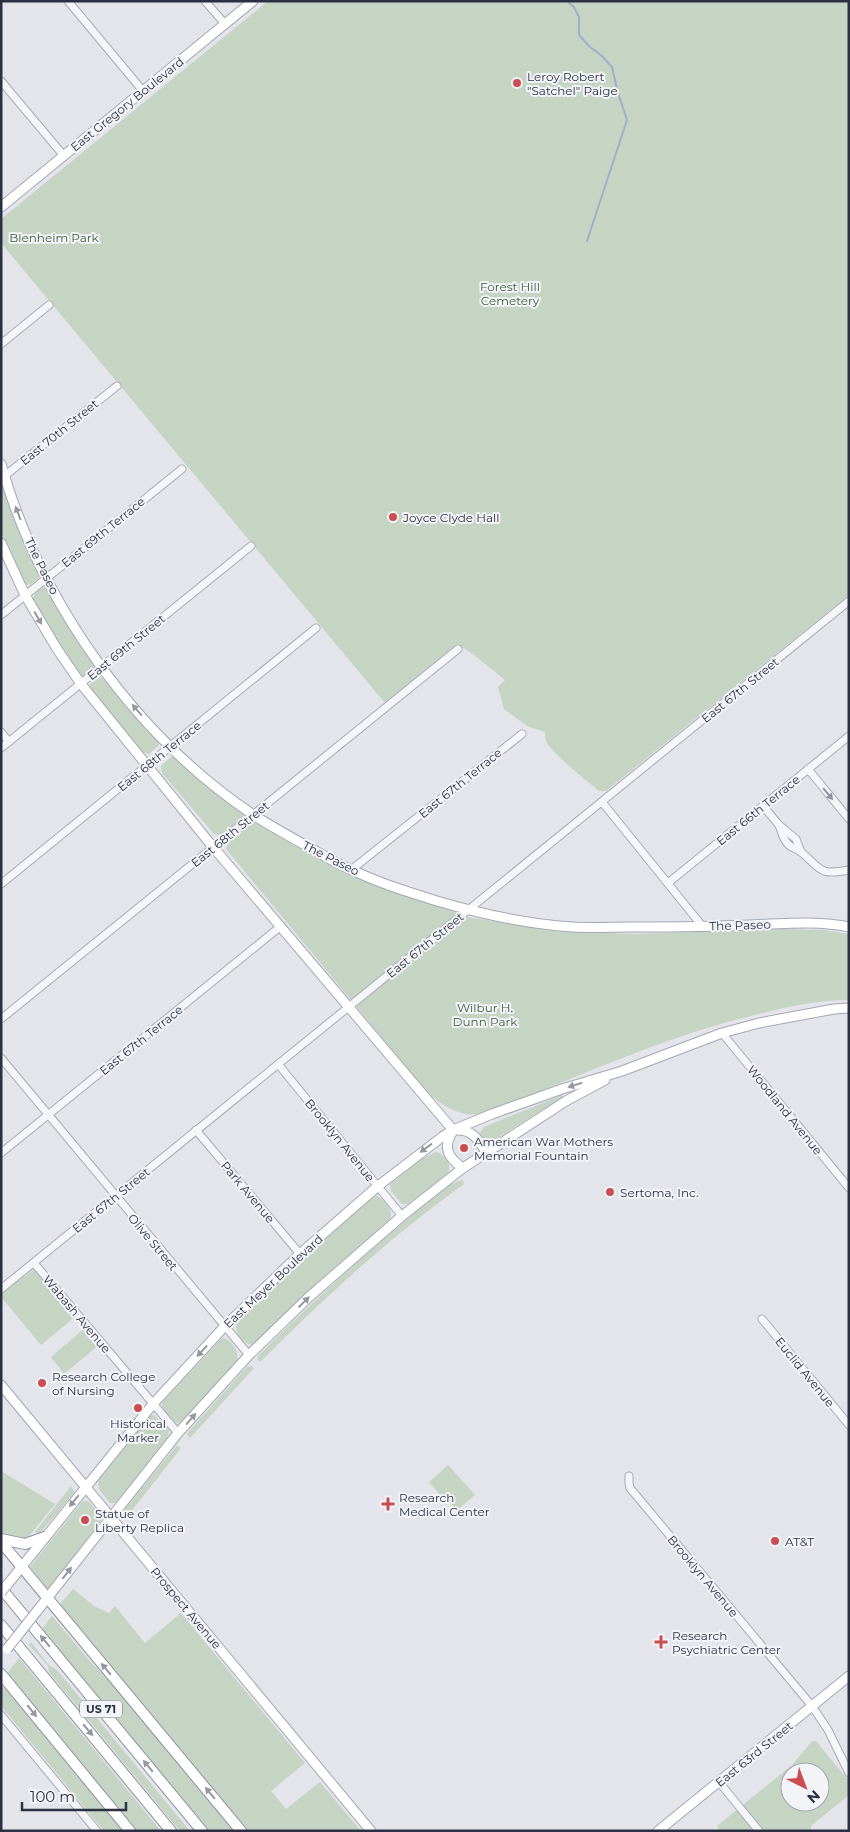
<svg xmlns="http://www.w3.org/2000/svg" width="850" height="1832" viewBox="0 0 850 1832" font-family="Montserrat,sans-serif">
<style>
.green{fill:#c6d4c4;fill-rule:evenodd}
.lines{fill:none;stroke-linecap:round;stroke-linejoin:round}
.stream{stroke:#9fafc9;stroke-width:2}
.minor-casing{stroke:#a8abb5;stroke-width:9}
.major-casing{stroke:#a2a8b6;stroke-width:11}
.highway-casing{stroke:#8a91a1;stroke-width:12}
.minor{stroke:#f5f6f9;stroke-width:7}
.major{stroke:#fff;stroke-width:9}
.highway{stroke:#fff;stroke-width:10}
.major-bridge-casing{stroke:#a2a8b6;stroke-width:11;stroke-linecap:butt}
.major-bridge{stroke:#fff;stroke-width:9}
.oneway{fill:#9598a0}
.oneway2{fill:#90949e}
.poi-dot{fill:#cb4c51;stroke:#f2f4f8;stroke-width:2}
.labels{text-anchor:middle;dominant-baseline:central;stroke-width:4;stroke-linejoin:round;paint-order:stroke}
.shield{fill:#f2f4f8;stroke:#676c79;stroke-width:1}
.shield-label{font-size:11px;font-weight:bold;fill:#2b3142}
.poi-label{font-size:12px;fill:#2b3142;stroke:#f2f4f8;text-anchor:start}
.street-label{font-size:12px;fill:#2b3142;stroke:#f2f4f8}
.park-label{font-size:12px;fill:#3b5e38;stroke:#f2f4f8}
</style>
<rect width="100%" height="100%" fill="#e3e5eb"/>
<g class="green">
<path d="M268,1H849V595L606,791H599C585,779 557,758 547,743C545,739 545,736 545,732L527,726L504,709L498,687L505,680L474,655L457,644L385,703L1,243V219Z"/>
<path d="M1,488L4,491L20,532L39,575V578L30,585L25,584L1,532Z"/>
<path d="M45,587L93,665V668L85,676H82L79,674L34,602L33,598C35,593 39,588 45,587Z"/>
<path d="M100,677L107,681L158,741L159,745L149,754L142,752L91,691L90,684Z"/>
<path d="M171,757H176L242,812L244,814V817L220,836L214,834L162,773L161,766Z"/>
<path d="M256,821L325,862L358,879L472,918L566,931L634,934L783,929L824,930L849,934V1000C820,1000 791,1006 763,1013C666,1035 576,1078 484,1114C460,1117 445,1108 427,1092L226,849L227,843L251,823Z"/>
<path d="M562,1095L563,1097L496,1139C488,1142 483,1142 480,1133L484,1127Z"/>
<path d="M436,1152C445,1155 452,1163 448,1173L408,1204H402L391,1191L390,1184L423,1158Z"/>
<path d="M463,1180L464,1184C390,1237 324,1298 260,1362L257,1359L258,1356C308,1306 361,1258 416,1212C426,1204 450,1181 463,1180Z"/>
<path d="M377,1196C385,1200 394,1210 390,1219L320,1280L254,1343L251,1345C241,1342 232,1330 238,1321L287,1273L372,1198Z"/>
<path d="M34,1269H36L76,1316L41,1345L1,1297V1294Z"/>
<path d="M85,1328L99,1345L64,1374L51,1357Z"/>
<path d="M222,1338C231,1339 240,1352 237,1361L182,1421L179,1423C171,1422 162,1411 162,1403Z"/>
<path d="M251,1366L254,1368L190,1438L187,1434L189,1431L247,1367Z"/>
<path d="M154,1415L169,1430L168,1437L118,1500L115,1503H110L99,1489L98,1481L143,1424L150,1416Z"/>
<path d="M177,1445L181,1448L126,1518L123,1514L125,1509Z"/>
<path d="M448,1465L475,1495L457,1510L449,1502L447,1503L429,1482Z"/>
<path d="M1,1471L55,1504L26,1540L9,1538L1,1533Z"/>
<path d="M71,1486L74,1491V1493L39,1534L35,1532Z"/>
<path d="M83,1501H88L100,1514V1522L51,1587L47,1588L30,1567Z"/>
<path d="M73,1589L94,1606L109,1613L115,1606L145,1643L181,1613L305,1763L271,1791L286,1809L320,1782L361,1831H247L62,1607L60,1604Z"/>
<path d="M52,1616L89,1660L125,1698L235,1831H209L42,1629Z"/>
<path d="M31,1642L49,1665L57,1670L190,1831H180L49,1672L48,1666L29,1645Z"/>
<path d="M19,1658L161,1831H136L6,1675Z"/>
<path d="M1,1686L7,1690L124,1831H104L1,1706Z"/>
<path d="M812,1741H816L849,1781V1795L812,1825L810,1831H720L717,1826L792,1765ZM790,1772H820V1802H790Z"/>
</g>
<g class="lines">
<path class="stream" d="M567,1L574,7L579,17V35L590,47L602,56L612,67L618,93L627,120L587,241"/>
<defs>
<g id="minor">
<path d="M68,1L143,91"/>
<path d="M205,1L225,24"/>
<path d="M1,81L64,156"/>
<path d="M1,344L49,305"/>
<path d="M2,478L117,386"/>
<path d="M1,615L182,469"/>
<path d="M1,732L9,742"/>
<path d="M1,748L251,546"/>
<path d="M808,769L849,819"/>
<path d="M602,802L703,927"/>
<path d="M763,806L779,825L796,839L801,852"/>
<path d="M779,825C782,832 783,841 790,846C793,848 797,849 801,852C822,869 818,876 849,870"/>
<path d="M351,870L522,734"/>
<path d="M668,883L849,736"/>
<path d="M1,884L316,628"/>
<path d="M1,1019L458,649"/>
<path d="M722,1033L849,1188"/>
<path d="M1,1058L249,1355"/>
<path d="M278,1064L402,1216"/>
<path d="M196,1130L300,1254"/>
<path d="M1,1153L281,926"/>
<path d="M34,1263L178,1433"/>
<path d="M1,1289L849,601"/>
<path d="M762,1319L849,1425"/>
<path d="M629,1476V1483L630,1488L812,1706L828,1730L849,1773"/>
<path d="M1,1715L97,1831"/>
<path d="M719,1782L759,1831"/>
</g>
<g id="major">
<path d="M1,207L253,1"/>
<path d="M1,464C40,602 135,736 255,816C274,828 294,839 314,850C327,857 339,865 352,870C379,883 408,892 437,901C481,914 527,924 572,927C592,928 612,927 631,927C670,927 709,927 748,925C781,924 817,920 849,927"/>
<path d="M1,543L25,595L57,649L81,684L213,847L453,1130"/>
<path d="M456,1130C472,1129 478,1139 486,1152"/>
<path d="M453,1131C442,1147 448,1158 463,1168"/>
<path d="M1,1385L371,1831"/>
<path d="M7,1585L153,1404L224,1327L300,1254L378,1186L442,1137L453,1130L492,1114L562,1089L622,1071L722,1033L759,1023L834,1009L849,1008"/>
<path d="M37,1611L178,1433L249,1355L309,1297L402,1216L463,1168L566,1101L605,1080"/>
<path d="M658,1831L849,1676"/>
</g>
<g id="highway">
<path d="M1,1539L25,1544L45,1537"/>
<path d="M1,1542L241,1831"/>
<path d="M1,1588L202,1831"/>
<path d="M1,1625L171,1831"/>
<path d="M1,1674L130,1831"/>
</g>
</defs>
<use href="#minor" class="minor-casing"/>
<use href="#major" class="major-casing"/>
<use href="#highway" class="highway-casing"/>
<use href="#minor" class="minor"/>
<use href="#major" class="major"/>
<use href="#highway" class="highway"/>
<defs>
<g id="major-bridge">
<path d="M1,1592L7,1585"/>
<path d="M7,1649L37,1611"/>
</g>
</defs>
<use href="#major-bridge" class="major-bridge-casing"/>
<use href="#major-bridge" class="major-bridge"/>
</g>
<defs><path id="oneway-solid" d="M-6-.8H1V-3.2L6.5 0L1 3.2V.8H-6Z" transform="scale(1.25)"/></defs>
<g class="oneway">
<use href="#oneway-solid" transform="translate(18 513) rotate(-111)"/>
<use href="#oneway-solid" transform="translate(38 618) rotate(60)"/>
<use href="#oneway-solid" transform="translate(137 710) rotate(-131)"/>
<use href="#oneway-solid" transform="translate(575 1085) rotate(163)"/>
<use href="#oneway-solid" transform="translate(426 1148) rotate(144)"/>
<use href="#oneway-solid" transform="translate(304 1302) rotate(-44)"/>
<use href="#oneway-solid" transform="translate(202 1351) rotate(133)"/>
<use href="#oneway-solid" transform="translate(191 1419) rotate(-49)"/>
<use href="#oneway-solid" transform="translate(74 1501) rotate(129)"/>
<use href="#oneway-solid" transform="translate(67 1573) rotate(-52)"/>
<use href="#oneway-solid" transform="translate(45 1641) rotate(-130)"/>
<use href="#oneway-solid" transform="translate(106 1669) rotate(-130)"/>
<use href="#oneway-solid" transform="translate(32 1711) rotate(51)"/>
<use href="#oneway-solid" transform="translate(88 1730) rotate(50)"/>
<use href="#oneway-solid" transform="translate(148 1766) rotate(-130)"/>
<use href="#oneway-solid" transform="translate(210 1793) rotate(-130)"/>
</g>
<use class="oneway2" href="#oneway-solid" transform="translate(828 794) rotate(50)"/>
<g class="poi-dot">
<circle cx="517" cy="83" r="5"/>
<circle cx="393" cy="517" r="5"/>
<circle cx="464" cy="1148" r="5"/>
<circle cx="610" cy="1192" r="5"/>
<circle cx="42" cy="1383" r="5"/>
<circle cx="138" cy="1408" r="5"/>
<path d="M385.5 1496.5h5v5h5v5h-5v5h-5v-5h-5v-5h5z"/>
<circle cx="85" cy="1520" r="5"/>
<circle cx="775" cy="1541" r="5"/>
<path d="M658.5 1634.5h5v5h5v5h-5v5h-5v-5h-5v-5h5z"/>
</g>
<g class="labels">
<rect class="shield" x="80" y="1700.5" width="42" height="17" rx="4"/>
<g class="shield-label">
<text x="101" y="1709">US 71</text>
</g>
<g class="poi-label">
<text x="527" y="76">Leroy Robert<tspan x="527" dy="14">"Satchel" Paige</tspan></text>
<text x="403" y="517">Joyce Clyde Hall</text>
<text x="474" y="1141">American War Mothers<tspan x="474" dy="14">Memorial Fountain</tspan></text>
<text x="620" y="1192">Sertoma, Inc.</text>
<text x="52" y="1376">Research College<tspan x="52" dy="14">of Nursing</tspan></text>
<text x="138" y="1423" text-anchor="middle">Historical<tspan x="138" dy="14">Marker</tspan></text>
<text x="399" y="1497">Research<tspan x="399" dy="14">Medical Center</tspan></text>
<text x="95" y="1513">Statue of<tspan x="95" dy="14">Liberty Replica</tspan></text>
<text x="785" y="1541">AT&amp;T</text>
<text x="672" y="1635">Research<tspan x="672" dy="14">Psychiatric Center</tspan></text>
</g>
<g class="street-label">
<text transform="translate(127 104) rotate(-39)">East Gregory Boulevard</text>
<text transform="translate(59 432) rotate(-39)">East 70th Street</text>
<text transform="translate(103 532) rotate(-39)">East 69th Terrace</text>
<text transform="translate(42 566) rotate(64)">The Paseo</text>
<text transform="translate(126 647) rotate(-39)">East 69th Street</text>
<text transform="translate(740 690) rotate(-39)">East 67th Street</text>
<text transform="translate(159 756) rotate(-39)">East 68th Terrace</text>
<text transform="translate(460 783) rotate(-39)">East 67th Terrace</text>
<text transform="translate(758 810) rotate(-39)">East 66th Terrace</text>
<text transform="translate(230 834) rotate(-39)">East 68th Street</text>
<text transform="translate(331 858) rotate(27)">The Paseo</text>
<text transform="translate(740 925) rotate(-2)">The Paseo</text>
<text transform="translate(425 945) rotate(-39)">East 67th Street</text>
<text transform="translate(141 1040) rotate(-39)">East 67th Terrace</text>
<text transform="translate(785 1110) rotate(51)">Woodland Avenue</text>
<text transform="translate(340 1140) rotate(51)">Brooklyn Avenue</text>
<text transform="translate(248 1192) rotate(50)">Park Avenue</text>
<text transform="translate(111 1200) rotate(-39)">East 67th Street</text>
<text transform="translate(153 1242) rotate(50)">Olive Street</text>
<text transform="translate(273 1281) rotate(-43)">East Meyer Boulevard</text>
<text transform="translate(77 1314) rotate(50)">Wabash Avenue</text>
<text transform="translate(805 1372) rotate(51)">Euclid Avenue</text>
<text transform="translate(703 1576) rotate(50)">Brooklyn Avenue</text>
<text transform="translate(186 1608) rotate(50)">Prospect Avenue</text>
<text transform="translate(754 1754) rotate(-39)">East 63rd Street</text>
</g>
<g class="park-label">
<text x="54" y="237">Blenheim Park</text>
<text x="510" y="286">Forest Hill<tspan x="510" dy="14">Cemetery</tspan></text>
<text x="485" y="1007">Wilbur H.<tspan x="485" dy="14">Dunn Park</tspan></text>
</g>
</g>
<rect width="850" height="1832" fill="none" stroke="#2b3142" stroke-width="5"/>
<g transform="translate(805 1787) rotate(138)"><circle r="24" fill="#f2f4f8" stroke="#a2a6af"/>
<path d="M0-4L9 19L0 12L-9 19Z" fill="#cb4c51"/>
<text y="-8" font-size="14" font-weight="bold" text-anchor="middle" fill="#2b3142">N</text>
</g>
<path d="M22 1802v8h104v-8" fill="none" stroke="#2b3142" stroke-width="2.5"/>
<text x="30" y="1802" font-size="15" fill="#2b3142" stroke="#f2f4f8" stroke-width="4" paint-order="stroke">100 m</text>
</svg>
